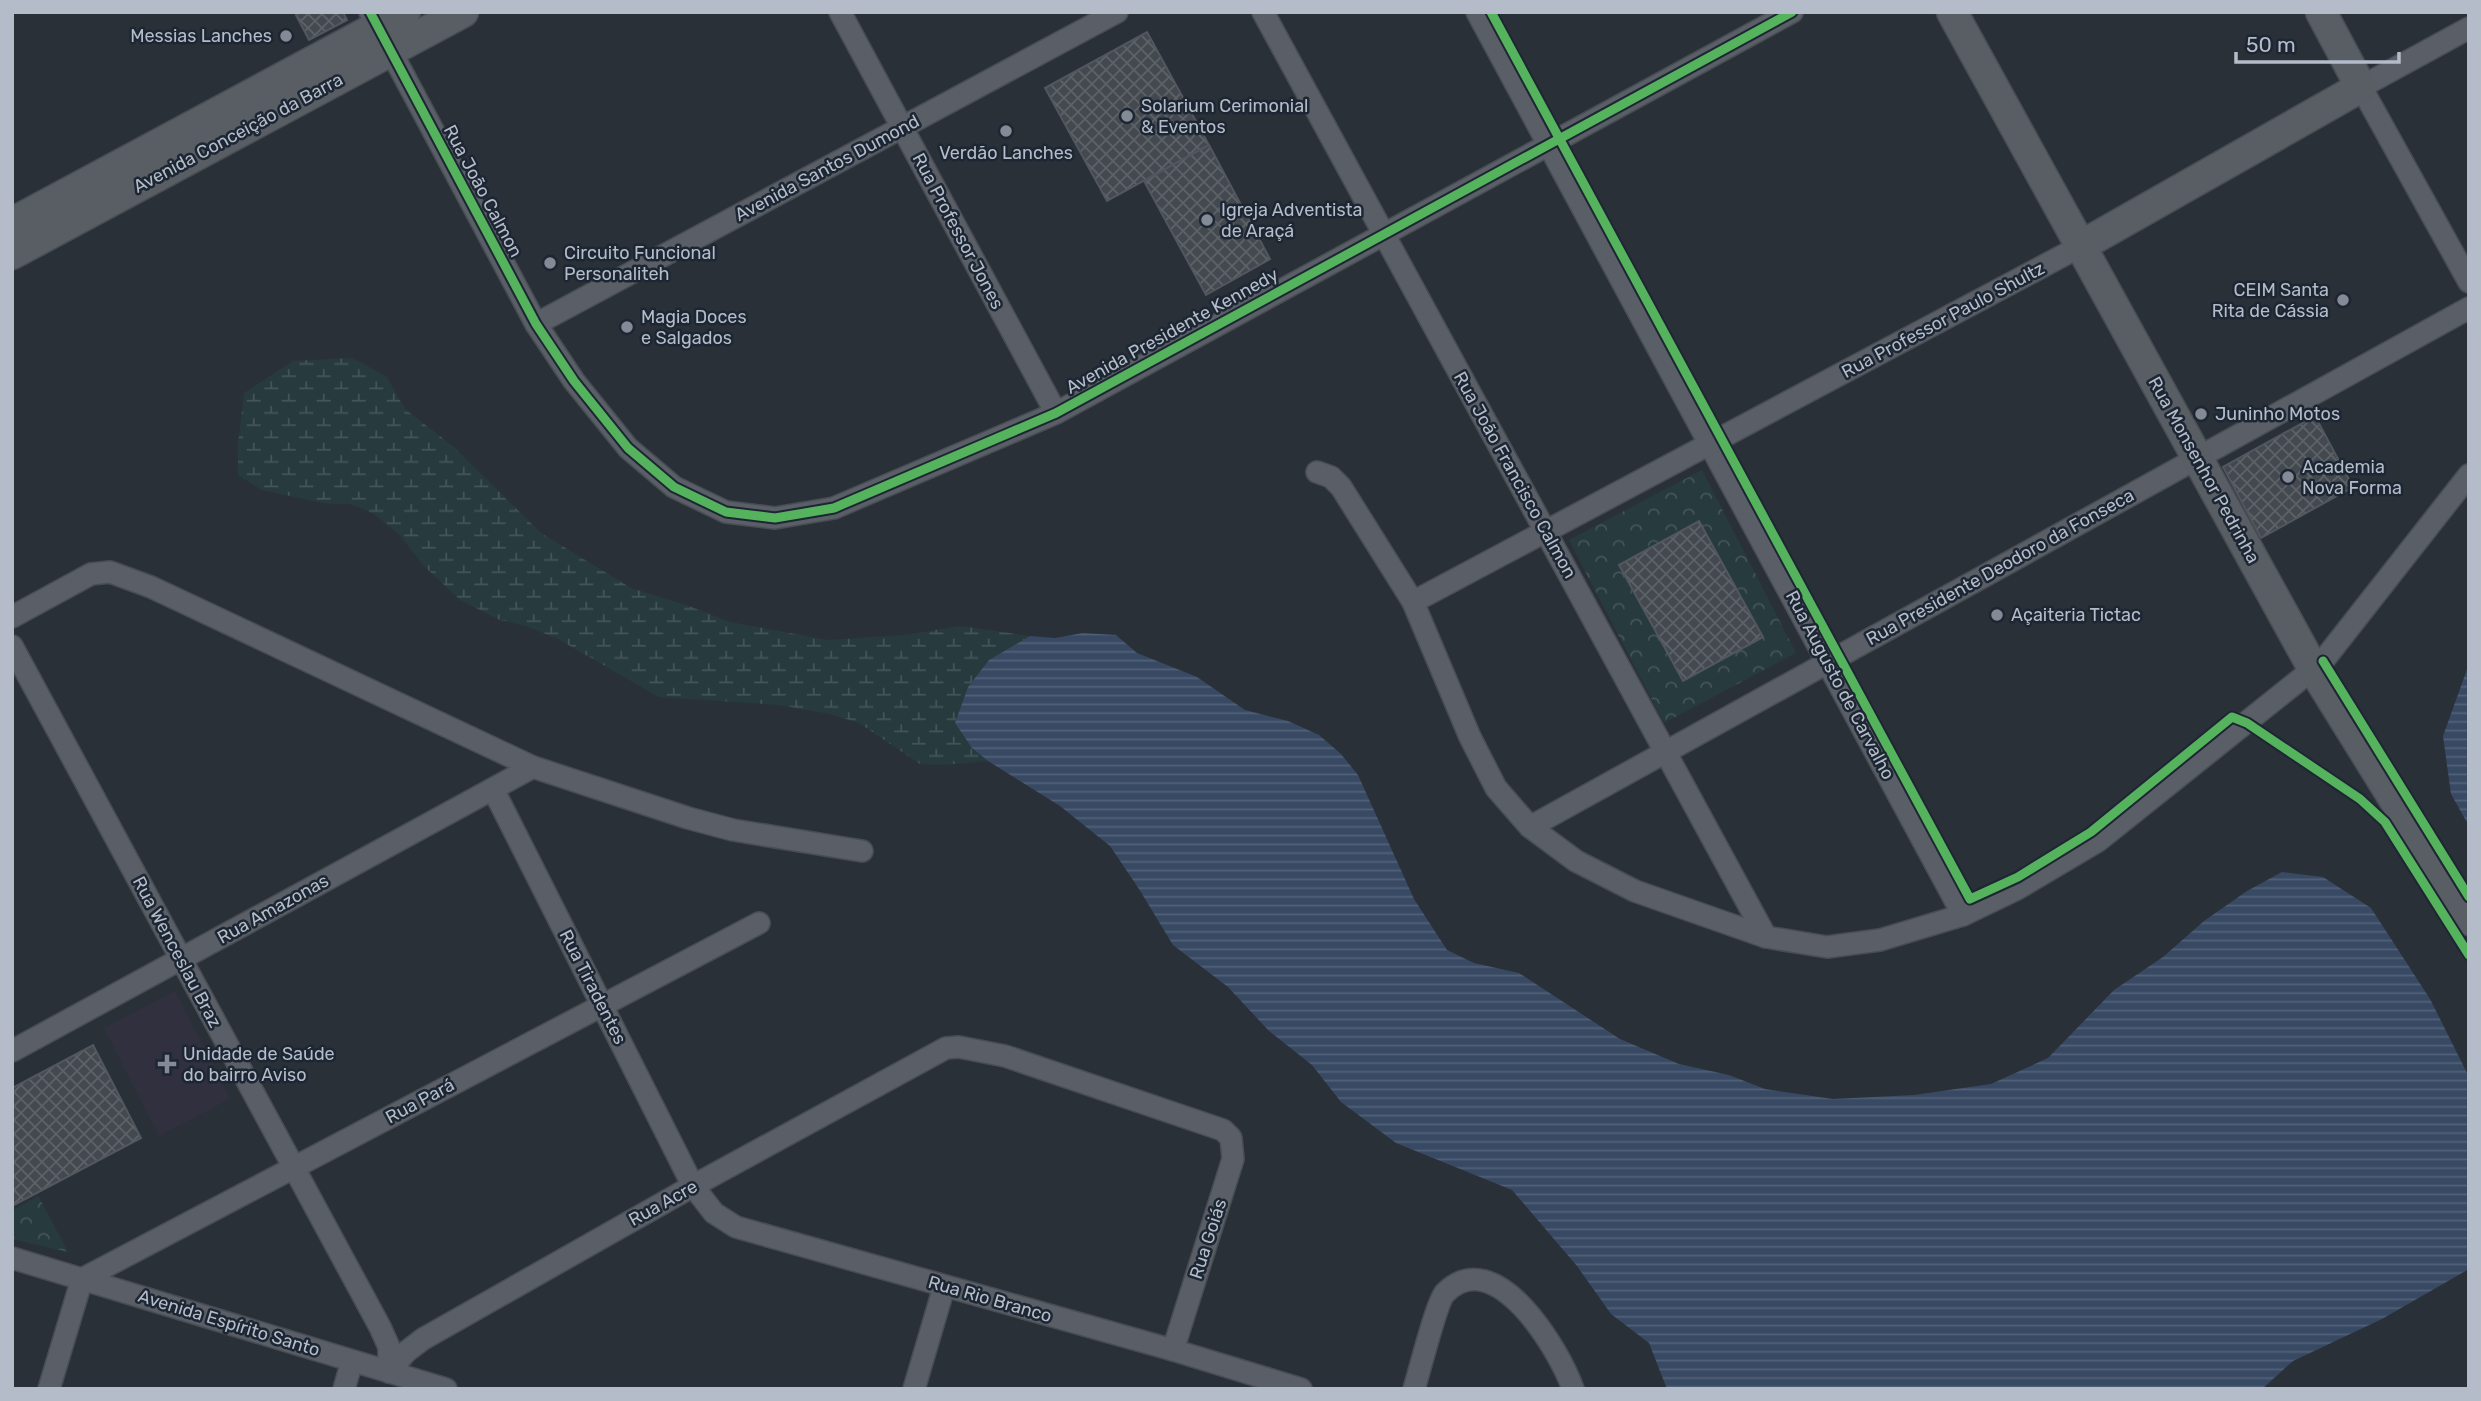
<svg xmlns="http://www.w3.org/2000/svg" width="2481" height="1401" viewBox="0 0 2481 1401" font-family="Rubik,sans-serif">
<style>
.medical{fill:#31303e}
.wetland{fill:url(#wetland-marsh)}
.park{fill:url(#park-crowns)}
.water{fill:url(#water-rules)}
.building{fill:url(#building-cross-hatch);stroke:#52575f;stroke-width:2}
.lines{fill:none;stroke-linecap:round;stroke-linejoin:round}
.street-casing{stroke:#484c53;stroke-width:24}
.secondary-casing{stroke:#484c53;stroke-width:33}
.street{stroke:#5a5e66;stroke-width:21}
.secondary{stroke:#595d64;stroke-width:30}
.cycleway-casing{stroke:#1d2633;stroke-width:13}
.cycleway{stroke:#56b35d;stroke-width:9}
.poi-dot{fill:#848b96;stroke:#1d2633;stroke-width:2.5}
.labels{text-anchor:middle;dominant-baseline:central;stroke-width:5;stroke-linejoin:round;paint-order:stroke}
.poi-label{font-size:18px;fill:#b4bcc9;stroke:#1d2633;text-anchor:start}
.street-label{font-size:18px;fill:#b4bcc9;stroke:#1d2633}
</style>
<defs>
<pattern id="wetland-marsh" width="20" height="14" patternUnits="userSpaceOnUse" patternTransform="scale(1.75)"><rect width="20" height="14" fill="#273a3e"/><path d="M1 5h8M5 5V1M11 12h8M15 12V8" fill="none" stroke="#445559"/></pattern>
<pattern id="park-crowns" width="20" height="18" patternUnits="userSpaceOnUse" patternTransform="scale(1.75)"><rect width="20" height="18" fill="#273a3e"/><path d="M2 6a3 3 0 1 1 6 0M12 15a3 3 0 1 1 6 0" fill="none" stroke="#445559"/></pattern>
<pattern id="water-rules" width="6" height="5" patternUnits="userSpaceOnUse" patternTransform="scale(1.75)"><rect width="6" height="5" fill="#384963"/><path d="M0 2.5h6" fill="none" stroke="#526178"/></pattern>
<pattern id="building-cross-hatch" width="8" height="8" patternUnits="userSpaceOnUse" patternTransform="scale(1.75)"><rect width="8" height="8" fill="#444950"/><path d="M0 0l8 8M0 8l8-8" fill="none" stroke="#5d6168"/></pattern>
</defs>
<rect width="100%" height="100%" fill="#2a3038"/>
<path class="medical" d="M175,991L230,1099L159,1136L104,1028Z"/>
<path class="wetland" d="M352,358L386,376L405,409L454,447L541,533L631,588L689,606L730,622L828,640L905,635L960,626L1030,636L989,660L968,687L955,723L972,748L988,761L942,765L920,764L859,723L830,714L779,705L659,697L558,639L526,626L500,620L460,600L424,566L398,533L374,514L351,504H328L262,490L238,475V444L244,393L293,361Z"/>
<g class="park">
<path d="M1702,470L1796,653L1664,723L1569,540Z"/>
<path d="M38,1196L41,1201L68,1252L12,1239V1211Z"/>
</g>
<g class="water">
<path d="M1083,633L1116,635L1137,653L1197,677L1245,710L1288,721L1319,735L1341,754L1358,775L1414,899L1447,950L1474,963L1519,973L1620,1039L1679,1064L1729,1075L1765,1089L1833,1099L1914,1095L1991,1084L2048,1058L2114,990L2163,957L2204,921L2247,891L2282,872L2323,877L2371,908L2430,999L2469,1077V1269L2382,1319L2293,1361L2262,1389H1667L1649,1343L1611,1314L1577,1266L1512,1190L1396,1143L1341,1102L1312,1065L1269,1031L1228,987L1173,945L1139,889L1110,846L1060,806L988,761L972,748L955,723L968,687L989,660L1030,636L1055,638Z"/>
<path d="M2469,664V826L2451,794L2443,736Z"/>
</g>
<g class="building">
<path d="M301,12H343L347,20L309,40L296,15Z"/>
<path d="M1147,32L1209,145L1107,201L1045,88Z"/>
<path d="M1209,145L1270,259L1206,295L1144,181Z"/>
<path d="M2315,416L2353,487L2261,538L2223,467Z"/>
<path d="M1699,521L1763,637L1683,681L1619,565Z"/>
<path d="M93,1045L141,1138L12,1206V1088Z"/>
</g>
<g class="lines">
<defs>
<g id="street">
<path d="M370,12L536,324L574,381L628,448L674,487L726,512L775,518L834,508L1056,413L1792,12"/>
<path d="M840,12L1056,413"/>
<path d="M1263,12L1766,937"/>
<path d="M1477,12L1963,915"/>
<path d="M2469,28L2361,87L2469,282"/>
<path d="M536,324L1117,12"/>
<path d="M1317,472L1331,477L1341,487L1413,602L1470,737L1496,788L1530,827L1576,861L1635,891L1766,937L1827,947L1880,940L1963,915L2017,889L2098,841L2323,661L2469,475"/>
<path d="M1413,602L2079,247"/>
<path d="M12,617L91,574L110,572L151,587L533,767L688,818L733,830L862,851"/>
<path d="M12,646L380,1327L389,1347V1372"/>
<path d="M493,789L693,1186L714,1213L736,1227L1173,1350L1301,1389"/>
<path d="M1530,827L2469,308"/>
<path d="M12,1051L533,767"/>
<path d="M12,1258L446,1389"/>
<path d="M389,1372L406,1352L423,1339L693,1186L946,1048L959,1047L1005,1056L1223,1130L1231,1138L1233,1159L1173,1350"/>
<path d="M49,1389L82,1279L759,923"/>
<path d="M344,1389L352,1361"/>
<path d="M914,1389L944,1287"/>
<path d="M1414,1389C1419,1373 1437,1301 1445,1293C1495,1242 1559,1349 1573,1389"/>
</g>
<g id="secondary">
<path d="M1952,12L2314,670L2469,920"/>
<path d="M12,223L405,12"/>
<path d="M2079,247L2361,87L2321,12"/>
<path d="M12,254L463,12"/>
</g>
</defs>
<use href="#street" class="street-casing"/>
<use href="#secondary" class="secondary-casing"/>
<use href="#street" class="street"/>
<use href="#secondary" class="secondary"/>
<defs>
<g id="cycleway">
<path d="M370,12L536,324L574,381L628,448L674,487L726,512L775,518L834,508L1056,413L1792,12"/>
<path d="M1491,12L1970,899L2018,877L2091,832L2232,717L2247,723L2360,799L2385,822L2469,955"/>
<path d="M2323,661L2469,897"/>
</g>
</defs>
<use href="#cycleway" class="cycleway-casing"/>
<use href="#cycleway" class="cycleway"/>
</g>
<g class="poi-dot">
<circle cx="286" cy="36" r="7"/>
<circle cx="1127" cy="116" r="7"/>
<circle cx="1006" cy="131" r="7"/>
<circle cx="1207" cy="220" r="7"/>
<circle cx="550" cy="263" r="7"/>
<circle cx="2343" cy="300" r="7"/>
<circle cx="627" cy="327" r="7"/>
<circle cx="2201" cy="414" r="7"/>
<circle cx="2288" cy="477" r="7"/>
<circle cx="1997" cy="615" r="7"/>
<path d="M163.5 1053.5h7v7h7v7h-7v7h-7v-7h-7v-7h7z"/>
</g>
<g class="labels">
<g class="poi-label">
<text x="272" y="36" text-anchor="end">Messias Lanches</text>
<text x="1141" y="106">Solarium Cerimonial<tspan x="1141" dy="21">&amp; Eventos</tspan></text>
<text x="1006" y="153" text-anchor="middle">Verdão Lanches</text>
<text x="1221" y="210">Igreja Adventista<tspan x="1221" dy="21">de Araçá</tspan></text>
<text x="564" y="253">Circuito Funcional<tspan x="564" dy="21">Personaliteh</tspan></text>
<text x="2329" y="290" text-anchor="end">CEIM Santa<tspan x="2329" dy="21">Rita de Cássia</tspan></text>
<text x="641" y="317">Magia Doces<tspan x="641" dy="21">e Salgados</tspan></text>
<text x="2215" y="414">Juninho Motos</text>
<text x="2302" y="467">Academia<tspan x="2302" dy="21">Nova Forma</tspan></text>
<text x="2011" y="615">Açaiteria Tictac</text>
<text x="183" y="1054">Unidade de Saúde<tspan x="183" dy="21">do bairro Aviso</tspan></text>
</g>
<g class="street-label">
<text transform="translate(238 133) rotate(-28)">Avenida Conceição da Barra</text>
<text transform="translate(827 168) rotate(-28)">Avenida Santos Dumond</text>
<text transform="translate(483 191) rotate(62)">Rua João Calmon</text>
<text transform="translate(958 231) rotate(62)">Rua Professor Jones</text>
<text transform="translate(1943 320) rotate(-28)">Rua Professor Paulo Shultz</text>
<text transform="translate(1172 331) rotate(-29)">Avenida Presidente Kennedy</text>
<text transform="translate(2204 470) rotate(61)">Rua Monsenhor Pedrinha</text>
<text transform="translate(1515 475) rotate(61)">Rua João Francisco Calmon</text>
<text transform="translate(2000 567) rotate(-29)">Rua Presidente Deodoro da Fonseca</text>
<text transform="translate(1840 685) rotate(62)">Rua Augusto de Carvalho</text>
<text transform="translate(273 909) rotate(-29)">Rua Amazonas</text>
<text transform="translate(177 952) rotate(62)">Rua Wenceslau Braz</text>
<text transform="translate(593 987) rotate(63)">Rua Tiradentes</text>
<text transform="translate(420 1101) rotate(-28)">Rua Pará</text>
<text transform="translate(663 1203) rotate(-29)">Rua Acre</text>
<text transform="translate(1208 1239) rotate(-72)">Rua Goiás</text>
<text transform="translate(990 1299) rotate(16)">Rua Rio Branco</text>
<text transform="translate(229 1323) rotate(17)">Avenida Espírito Santo</text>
</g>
</g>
<rect width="2481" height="1401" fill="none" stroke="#b4bcc9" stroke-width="28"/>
<path d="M2236 52v10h163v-10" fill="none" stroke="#b4bcc9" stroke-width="3.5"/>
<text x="2246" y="52" font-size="21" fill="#b4bcc9" stroke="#1d2633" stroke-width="5" paint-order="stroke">50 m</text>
</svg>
